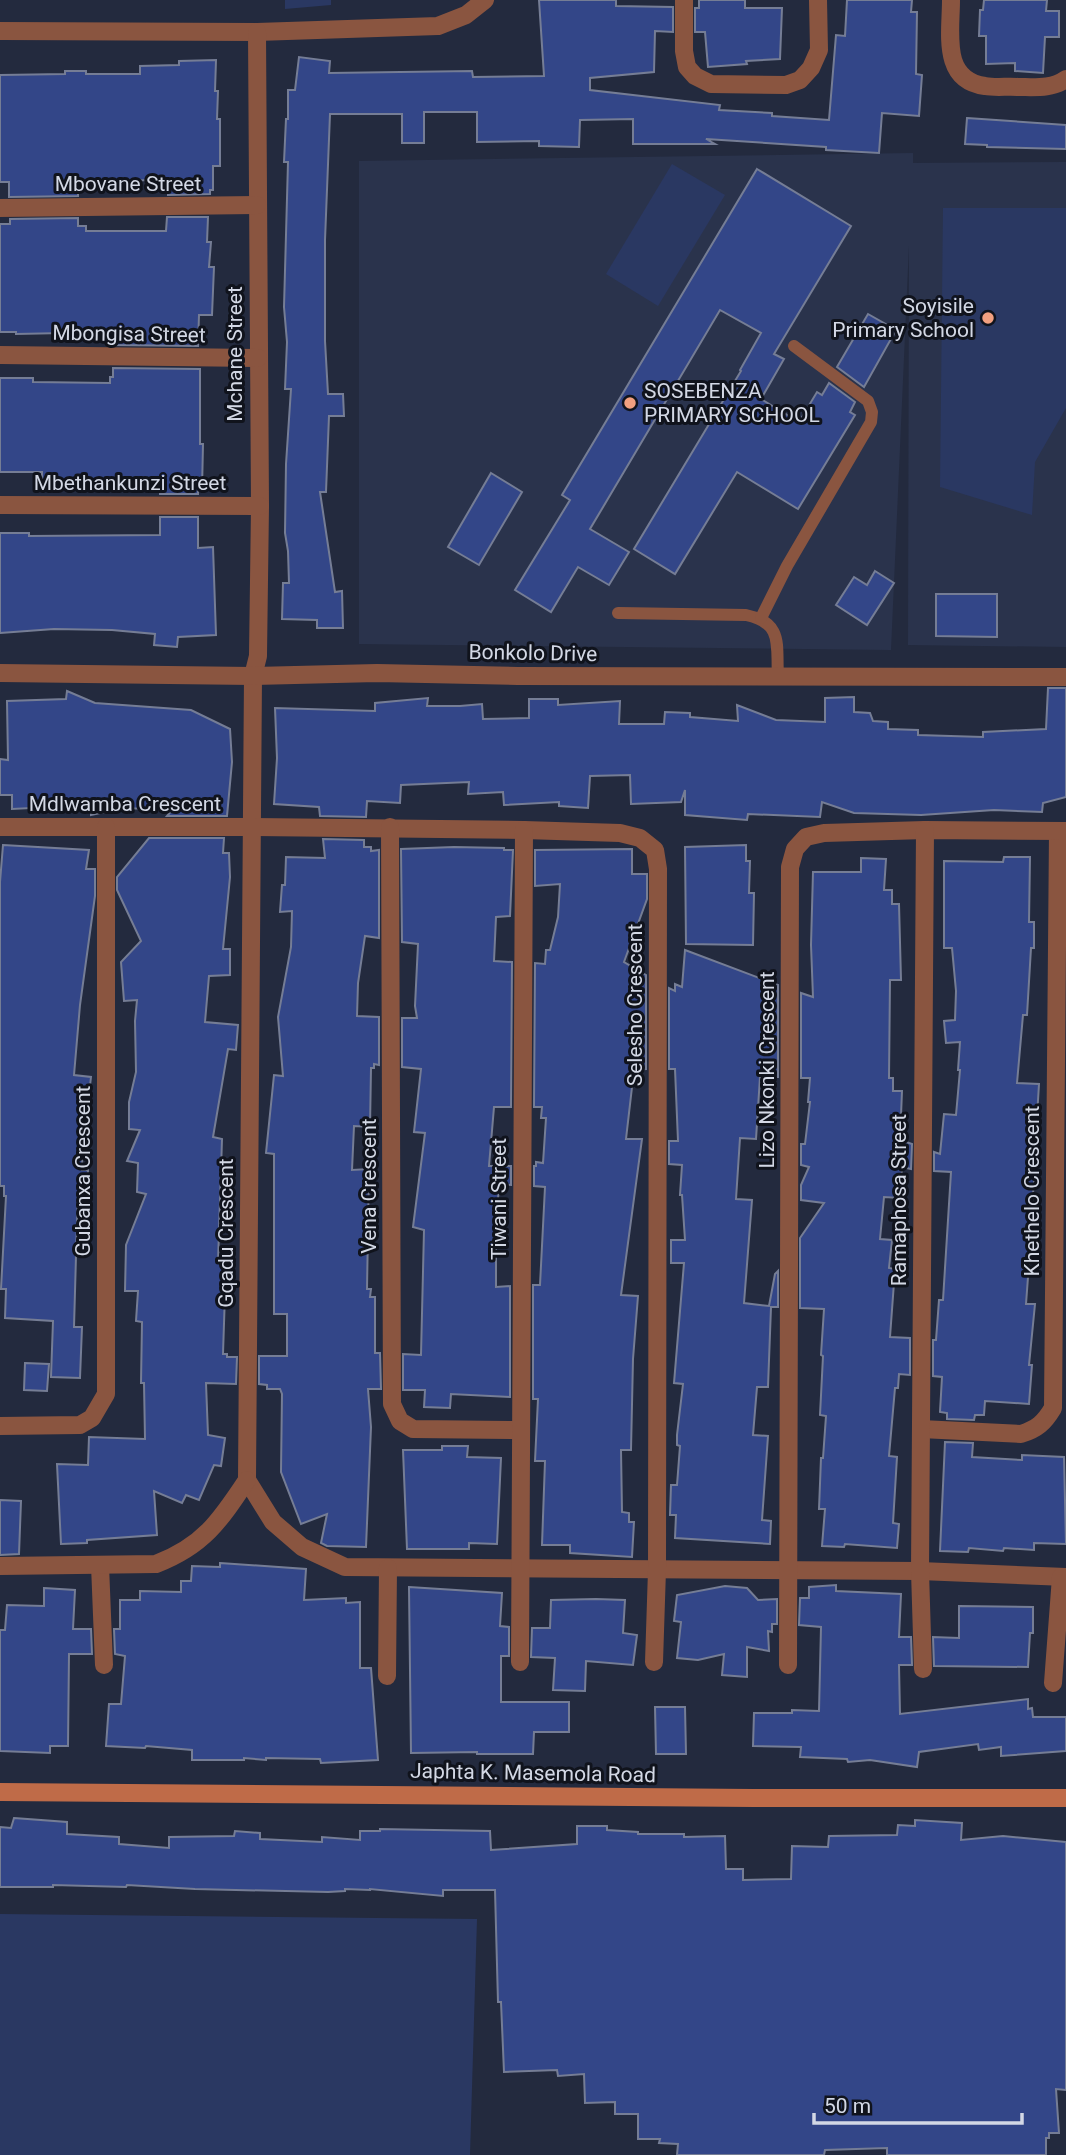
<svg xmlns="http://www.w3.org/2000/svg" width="1066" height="2155" viewBox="0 0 1066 2155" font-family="Roboto,sans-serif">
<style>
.built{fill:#2a334c}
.green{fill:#2a3862}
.building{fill:#334688;stroke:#757d95;stroke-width:2}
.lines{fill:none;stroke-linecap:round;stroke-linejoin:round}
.service{stroke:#8a5540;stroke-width:12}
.minor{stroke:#8a5540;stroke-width:18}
.secondary{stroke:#bf6b48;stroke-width:18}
.poi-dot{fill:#f2a080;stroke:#10131c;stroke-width:2.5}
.labels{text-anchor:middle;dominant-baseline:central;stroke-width:6;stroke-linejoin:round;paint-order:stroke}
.street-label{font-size:21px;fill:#d3d8e5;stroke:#10131c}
.poi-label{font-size:21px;fill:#d3d8e5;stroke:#10131c;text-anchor:end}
</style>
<rect width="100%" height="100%" fill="#232a3e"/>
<path class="built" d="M913,153V163L1066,162V647L908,645L909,245L891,650L359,644V161Z"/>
<g class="green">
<path d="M285,0H331V5L285,9Z"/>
<path d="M672,164L725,195L658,306L606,274Z"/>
<path d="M943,208H1066V408L1035,462L1032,515L940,487Z"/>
<path d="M0,1914L477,1919L470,2155H0Z"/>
</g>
<g class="building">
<path d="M539,0H616V6L673,7V32L655,31L654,72L590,78V90L720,105L719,110L772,113V116L829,120L836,35L845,36L847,0H912L911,12H917L916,74L922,75L919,116L882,113L879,153L826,150V147L706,139L715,144H633V119L580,120L579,147L539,146V141L477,142V112H424V143H402V114H330L325,240V341L328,394H343L344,416H329L326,492H320L335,592L342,591L343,628H317V620L282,619L283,583H289L288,551L285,533L286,464L291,389H285L287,342L284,307L288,162H284L286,119H288V90H295L299,57L330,61L329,73L472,71L473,77L544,76Z"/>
<path d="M699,0H745V8H782L780,59L746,61L747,64L708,67L705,32H695V8H699Z"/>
<path d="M984,0H1047L1046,11H1059V37H1045L1043,73L1015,71V63L986,64V36H979L980,10H983Z"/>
<path d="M216,60L215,91H218L217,119H220V166H213V190H210V194L168,195L169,180L78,181V196L9,197V182H0V75L65,74V71H86V74H140V66L179,65V61Z"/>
<path d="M967,118L1066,125V149L987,147V145L965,144Z"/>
<path d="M757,169L851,226L774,354L784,359L761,399L799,422L817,392L822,395L829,383L855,402L850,412L855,415L798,509L737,472L675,574L634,549L741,371L740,370L761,333L720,310L590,529L629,552L609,585L578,567L551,612L515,590L570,500L562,495Z"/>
<path d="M167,217H208L207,242H211L209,267H214L212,315H199L198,346L113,345V332L16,334V332H0V224H10V219L78,218V226H86V231H166Z"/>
<path d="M868,314L896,330L864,387L837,367Z"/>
<path d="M113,368L200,369V444H203L202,490H198V494H160V482L42,485V472H0V378H33V382L110,383V377H113Z"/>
<path d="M491,473L522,492L479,565L448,547Z"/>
<path d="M160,517H198V548L213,547L216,635L178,637L177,647L154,645L155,634L112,630L54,629L0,633V533H29V536L160,535Z"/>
<path d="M875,571L894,583L867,625L836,605L854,577L867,585Z"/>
<path d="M936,594H997V637L936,636Z"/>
<path d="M1048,688H1066V797L1043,803L1042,812L994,810L921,815L854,813L822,802L820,817L748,814L747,820L685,815V790L681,802L631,804L630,775L590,776L588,808L559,806V802L504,805L503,792L468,794L469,782L401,785L400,803L367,801L366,817L320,816L319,807L274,804L277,758L275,708L375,711V703L428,698L427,706H460L482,704L483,719L529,718V699H558V705L620,701L619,724H664L665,712L690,713V717L738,721L737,705L776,720L825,722V698L854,697V712L870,713L873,721L888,722V729L918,730V735L983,737V732L1046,729Z"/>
<path d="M67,691L95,703L191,710L230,729L232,762L227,816H167L172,810L123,808L91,815V805L12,809V795H0V759L8,760L7,701L66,699Z"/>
<path d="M149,838H224L223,853H229L230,877L223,949H230V975L209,976L205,1022L238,1025L236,1050L228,1049L213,1137L222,1139L218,1263H226L223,1354H227V1357H237L236,1384L206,1383L208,1435L225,1438L221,1466L214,1465L199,1500L186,1495L182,1503L154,1491L157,1535L87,1540V1543L61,1544L57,1464L88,1465L89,1437L145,1439L144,1383H141L142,1322L136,1321L138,1291H125L126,1245L146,1194L137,1192L138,1163L127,1161L140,1130L129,1129V1102L136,1072L135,1021L137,1000L124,1001L121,962L141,941L117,890V877Z"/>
<path d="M323,839L364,840V847H371V851L379,850V938L365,936L358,983L357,1016L379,1017V1065L374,1064V1068H371L370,1127L354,1126L352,1170L369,1169L367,1289H371L370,1297H375V1353H380L381,1389H368L371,1427L366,1547L327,1546L321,1543L327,1514L301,1524L281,1472L282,1394L280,1389H267V1385L259,1384V1356H287V1314H274V1154L266,1153L274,1075L283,1076L278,1017L291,947L292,911L280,912L282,885H285L286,857L325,858Z"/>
<path d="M3,845L89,850L86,869H95V896L80,1005L74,1075L91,1077L86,1120H83L82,1170H88L87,1196L78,1195L76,1256L74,1327H82L80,1378L51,1377L53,1321L5,1318L6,1289H1L6,1196H4V1186H0V882Z"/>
<path d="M746,845V861H750L749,893H754L753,945L686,944L685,847Z"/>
<path d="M454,847L504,848V850H513L510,916L496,917L494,961L512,962L511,1107H494L489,1166H511V1185L499,1184L496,1231V1287L510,1286V1397L451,1394L450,1408L424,1407L425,1390H403V1354L421,1355L424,1230L413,1227L425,1133L414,1132L421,1069L402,1067V1018H417L415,1006L418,944L402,942L401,849Z"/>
<path d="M632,849V874H647V899L624,962L646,975V1069L634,1070L626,1139H642L621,1295L638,1296L633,1359L631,1450H621L622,1512L629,1513V1522H634L632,1557L570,1553V1545H542L545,1461H535L538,1399H533V1285H540L545,1187L534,1186V1166H536V1162L543,1163L546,1118H541L542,1107H534L535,963L545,964L546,950H550L558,917L560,884L535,886V850Z"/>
<path d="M1004,857H1030L1029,922H1034V948H1031L1027,1015H1023L1017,1083L1039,1084L1037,1117H1040L1029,1237H1031L1026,1304H1035L1029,1365H1032L1029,1404L985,1401L984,1415H975L974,1420L947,1419V1413L940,1412L942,1377L933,1376V1340H936L939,1300H943L951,1172L934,1171V1152L940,1154L944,1114L956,1115L960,1070H958L960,1042L946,1043L944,1021L955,1020L956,991L952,948H944V861L1003,862Z"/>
<path d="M861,858L886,859L884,890H892V904H899L901,980H890L889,1078H893V1091H902L900,1140L912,1144L911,1169L902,1167L900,1198L884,1197L880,1239L892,1240L889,1268L895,1269L890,1337L910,1338V1375L899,1374L898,1388H895L889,1456L897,1457L893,1523L899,1524L897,1548L845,1544L844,1547L822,1546L825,1509H819L821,1458H823L826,1416L820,1415L823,1356L821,1355L824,1309L800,1308V1238L824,1203L801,1200V1185L809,1167L801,1165V1144H805L810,1102H808L810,1078H801V993L813,997L811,945L813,872H861Z"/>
<path d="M685,950L778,985V1077H760L756,1139L740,1138L736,1199L752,1200L744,1303L769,1306L775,1274L778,1271V1307H771L768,1387H757L753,1435L768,1436L762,1520L771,1521L770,1544L675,1538L676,1515H670L671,1485H677L680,1446L677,1445V1435L683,1384L674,1383L684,1263H671V1240H685L682,1195H680L682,1165L669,1164V1141H678L675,1069H669V988L675,991V984L682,987Z"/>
<path d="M25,1363L49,1364L47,1391L24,1390Z"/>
<path d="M945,1442L973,1443L972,1457L1022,1460V1455L1064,1457L1066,1544L1034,1543V1550L1004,1548L1003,1551L969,1548L968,1552L940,1551Z"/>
<path d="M442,1446H468L467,1457L501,1458L497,1544L469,1543V1549H407L403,1450H442Z"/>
<path d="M0,1500L21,1501L19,1554L0,1555Z"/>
<path d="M220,1563L306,1569L304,1600L346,1598V1603L360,1602V1668H371L378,1760L321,1763L320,1759L266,1758V1760L244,1758V1760H192V1750L146,1746L145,1748L106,1746L109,1704H121L125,1656L115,1654L114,1629H120V1600H140V1591L181,1592V1581H191L192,1566L220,1567Z"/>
<path d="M836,1585V1591L901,1594L899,1637H911L912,1665H899L900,1714L1028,1699V1709L1032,1708L1033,1717H1066V1751L1001,1756V1747L979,1750L978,1744L919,1752L917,1767L870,1760L848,1762L847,1759L800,1757L801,1747L753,1746L754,1713H792V1710L819,1711L821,1627L799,1625L800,1598H809V1587Z"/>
<path d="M725,1586L747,1588L758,1600L777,1599V1624H772V1632L768,1631L769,1651L747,1647V1677L722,1675L724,1654L698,1660L677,1658L681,1622L674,1621L677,1595Z"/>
<path d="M409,1587L502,1593L500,1626L509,1627V1656H501V1702H569V1732H534L533,1754H477V1752L411,1753Z"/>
<path d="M44,1588L75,1590L73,1629H91L92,1654H69L68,1746H50V1753L0,1751V1630H5L7,1605L44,1606Z"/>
<path d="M596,1599L625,1600L623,1633L637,1635L633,1665L586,1661L585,1691L553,1690L555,1658L531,1657L532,1628H550L551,1600Z"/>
<path d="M959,1606L1033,1607V1633H1030L1028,1667L934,1666L933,1637L959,1638Z"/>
<path d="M655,1707H685L686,1754H656Z"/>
<path d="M14,1818L67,1822V1834L119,1837V1844L169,1848V1837L234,1836L235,1831L260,1833V1839L322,1842V1837L360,1840V1831H380V1829L490,1831L491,1850L577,1844V1826H607V1830L638,1832V1834H684V1837L725,1836L726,1869H743V1880L791,1879L792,1846L828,1847L829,1836L897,1835L898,1825L915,1826V1820L962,1823L961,1840L1003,1836L1066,1842V2090L1056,2089L1059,2133H1049V2138H1046V2155H887V2148L825,2150L824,2155H677L678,2144L659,2143L660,2139H638V2114H615V2102L585,2103L584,2074L558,2076L557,2070L504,2072L501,2002H498L495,1890H443V1896L370,1889V1890L345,1889V1891L328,1892L195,1889L127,1885L126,1887L53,1885V1887H0V1827L11,1828Z"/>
</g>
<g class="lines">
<g class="service">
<path d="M618,613L746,615C784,623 776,645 778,676"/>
<path d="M761,618L787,566L871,422L872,412L868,401L794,346"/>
</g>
<g class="minor">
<path d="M684,0V51L687,67L695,76L711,84L786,85L800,80L811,68L819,50L818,0"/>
<path d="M951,0C951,33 941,80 985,86C996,88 1008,86 1018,87C1035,87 1052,89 1066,79"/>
<path d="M0,31L257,32L438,26L466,15L485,0"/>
<path d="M257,32L260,506L258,656L253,676L247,1480L273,1522L302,1547L345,1567L920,1571L1066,1577"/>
<path d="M0,208L257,205"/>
<path d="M0,355L258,358"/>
<path d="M0,505L260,506"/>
<path d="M0,673L253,676L377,673L518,676L1066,677"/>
<path d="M0,827H251L524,830L620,833L640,838L655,850L658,869L657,1570L654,1662"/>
<path d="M390,827L392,1404L400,1421L413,1429L520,1430"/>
<path d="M0,1426L80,1425L92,1418L106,1394V827"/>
<path d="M921,1429L1021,1434C1037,1429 1044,1423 1053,1408L1058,831"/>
<path d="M100,1565L104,1665"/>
<path d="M0,1566L156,1564C203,1546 220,1521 247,1480"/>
<path d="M520,1662L524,830"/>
<path d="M788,1665L790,867L795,849L806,837L824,833L925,830L1066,831"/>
<path d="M923,1669L920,1571L925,830"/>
<path d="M387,1676L388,1568"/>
<path d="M1053,1683L1061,1577"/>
</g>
<path class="secondary" d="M0,1792L753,1798H1066"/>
</g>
<g class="poi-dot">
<circle cx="988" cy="318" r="7"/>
<circle cx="630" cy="403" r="7"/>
</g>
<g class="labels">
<g class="street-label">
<text x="128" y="184">Mbovane Street</text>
<text transform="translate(129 334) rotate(1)">Mbongisa Street</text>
<text transform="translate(235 354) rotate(-90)">Mchane Street</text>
<text x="130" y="483">Mbethankunzi Street</text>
<text transform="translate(533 653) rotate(1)">Bonkolo Drive</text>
<text x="125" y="804">Mdlwamba Crescent</text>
<text transform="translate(635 1005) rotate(-90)">Selesho Crescent</text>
<text transform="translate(767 1070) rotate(-90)">Lizo Nkonki Crescent</text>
<text transform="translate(83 1171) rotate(-90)">Gubanxa Crescent</text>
<text transform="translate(369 1186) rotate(-90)">Vena Crescent</text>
<text transform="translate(1032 1191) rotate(-90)">Khethelo Crescent</text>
<text transform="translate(499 1199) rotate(-90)">Tiwani Street</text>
<text transform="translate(899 1200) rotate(-90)">Ramaphosa Street</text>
<text transform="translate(226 1233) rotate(-90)">Gqadu Crescent</text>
<text transform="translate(533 1773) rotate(1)">Japhta K. Masemola Road</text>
</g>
<g class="poi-label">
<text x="974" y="306">Soyisile<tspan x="974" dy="24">Primary School</tspan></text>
<text x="644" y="391" text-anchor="start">SOSEBENZA<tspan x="644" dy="24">PRIMARY SCHOOL</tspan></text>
</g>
</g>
<path d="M814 2113v10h208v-10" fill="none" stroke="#d3d8e5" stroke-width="3.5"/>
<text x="824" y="2113" font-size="21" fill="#d3d8e5" stroke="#10131c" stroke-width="5" paint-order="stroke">50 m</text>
</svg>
